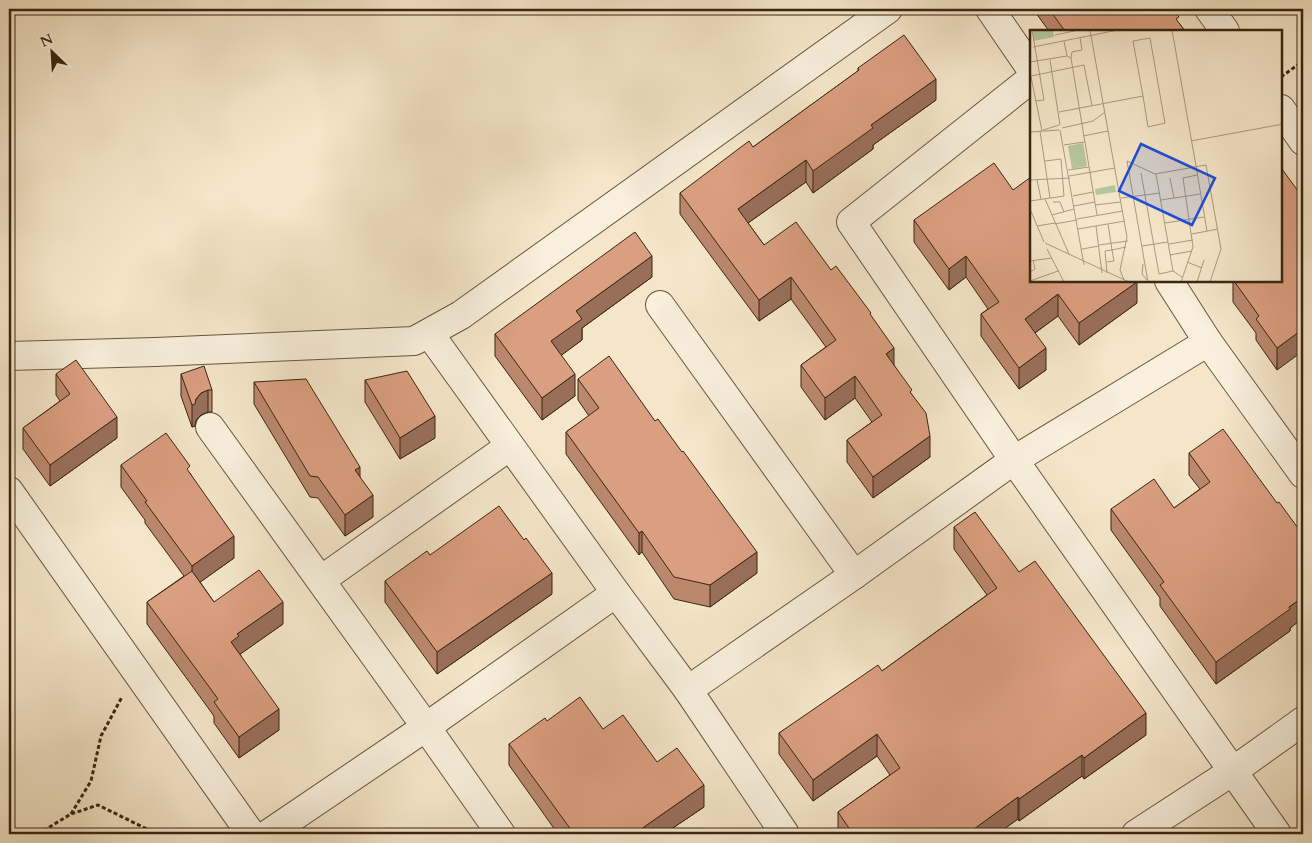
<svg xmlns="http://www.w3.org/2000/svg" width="1312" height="843" viewBox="0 0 1312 843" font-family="Cardo,serif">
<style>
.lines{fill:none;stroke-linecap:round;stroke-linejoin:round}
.minor-casing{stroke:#68563e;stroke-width:30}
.path{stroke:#392610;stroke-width:3;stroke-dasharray:4 2.5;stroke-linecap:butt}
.minor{stroke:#f8efdc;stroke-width:28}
.wall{fill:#bb886e;stroke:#392610}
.shaded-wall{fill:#996f5a;stroke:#392610}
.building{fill:#da9e80;stroke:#392610}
.inset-road{fill:none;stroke:#aa997f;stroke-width:1}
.view{fill:#1d4ed8;fill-opacity:0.15;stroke:#1d4ed8;stroke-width:2.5}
.inset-edge{fill:none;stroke:#392610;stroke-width:2.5}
</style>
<rect width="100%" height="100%" fill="#f5e6c9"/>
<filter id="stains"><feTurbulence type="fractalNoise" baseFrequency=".004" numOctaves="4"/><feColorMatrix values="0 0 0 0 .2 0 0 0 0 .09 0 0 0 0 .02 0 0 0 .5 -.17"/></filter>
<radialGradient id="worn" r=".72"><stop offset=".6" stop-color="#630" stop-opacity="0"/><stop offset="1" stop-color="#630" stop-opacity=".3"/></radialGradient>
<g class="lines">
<defs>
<g id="minor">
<path d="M990,9L1031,69"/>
<path d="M1209,9L1225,31"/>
<path d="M1031,79L851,222L1014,460L1277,834"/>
<path d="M1281,109L1303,141"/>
<path d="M1169,281L1208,342L1303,474"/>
<path d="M660,305L854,575"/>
<path d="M429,333L616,593L688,690L785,834"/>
<path d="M9,356L155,352L414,341L461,315L888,9"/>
<path d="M210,427L426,727L501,834"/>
<path d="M9,491L251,834"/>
<path d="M321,580L510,446"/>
<path d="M688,690L854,575L1014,460L1208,342"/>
<path d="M268,834L426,727L616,593"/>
<path d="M1136,834L1233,771L1303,721"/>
</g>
</defs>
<use href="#minor" class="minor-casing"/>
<g class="path">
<path d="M1281,77L1303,61"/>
<path d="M71,814L91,781L101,736L122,697"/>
<path d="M38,834L71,814L98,805L157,834"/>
</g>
<use href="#minor" class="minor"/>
</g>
<g class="wall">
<path d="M1033,9H1110L1111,11L1179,23L1185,31H1049Z"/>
<path d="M858,68L936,100L873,145V149L813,193L806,182L748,223L764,245L831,270L871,316L894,365L912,395L930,457L873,498L847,462V440L872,422L855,398L825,420L801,387V365L826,347L791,299L759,321L680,214V193L753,147L858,71Z"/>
<path d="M1013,190L1137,303L1079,345L1058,316L1035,333L1046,370L1019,389L981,336V314L988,309L966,277L949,290L914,242V220Z"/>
<path d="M652,277L582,328V340L561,355L575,396L542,420L495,356V334Z"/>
<path d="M1233,281H1281L1277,370L1256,340V333L1233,302Z"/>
<path d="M56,374L117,438L50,486L23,449V428L60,401L56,395Z"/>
<path d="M181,374L212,390V412H208L201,415L196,420L195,426L192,427L181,396Z"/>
<path d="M578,379L655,421L757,573L710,607L674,599L642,552L639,555L566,454V432L589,416L578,400Z"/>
<path d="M365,380L435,438L400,459L365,402Z"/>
<path d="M254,382L360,478L373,517L345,536L318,498L310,497L254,404Z"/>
<path d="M1189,453L1277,503L1303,535V618L1290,628V631L1216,684L1160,606V598L1111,530V509L1174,508L1200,489L1189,475Z"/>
<path d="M121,465L190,473L234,558L200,582L214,602L283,624L240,654L279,730L239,758L214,723V716L147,624V602L184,576L145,523V520L121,487Z"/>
<path d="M954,527L1019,572L1146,735L1084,779L1082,776L1019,821L1018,819L997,834H838V812L890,775L877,756L813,801L779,754V733L882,671L987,595L954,549Z"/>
<path d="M430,555L552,594L437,674L385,602V581Z"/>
<path d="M603,729L657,762L704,807L664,834H558L509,765V744Z"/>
<path d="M1303,783V808L1302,805V784Z"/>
</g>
<g class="shaded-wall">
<path d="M936,79V100L873,145V149L813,193V171L871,125Z"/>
<path d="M806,160V182L738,230V209Z"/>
<path d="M652,256V277L582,328V340L551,363V341L576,311Z"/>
<path d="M966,256V277L949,290V269Z"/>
<path d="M791,277V299L759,321V300Z"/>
<path d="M1137,282V303L1079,345V323Z"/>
<path d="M1058,294V316L1025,340V319Z"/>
<path d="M1303,329V351L1277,370V348Z"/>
<path d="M894,348V370L886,354Z"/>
<path d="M1046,348V370L1019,389V368Z"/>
<path d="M575,374V396L542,420V398Z"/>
<path d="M855,376V398L825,420V398Z"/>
<path d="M208,390V412L201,415L196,420L195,426L192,427V405L201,393Z"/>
<path d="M435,416V438L400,459V438Z"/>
<path d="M117,417V438L50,486V465Z"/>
<path d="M930,436V457L873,498V477Z"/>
<path d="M360,467V488L355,470Z"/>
<path d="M373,495V517L345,536V515Z"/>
<path d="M642,531V552L639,555V533Z"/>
<path d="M234,536V558L192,588V566Z"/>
<path d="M757,552V573L710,607V585Z"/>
<path d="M552,573V594L437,674V652Z"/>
<path d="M1303,597V618L1290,628V631L1216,684V662Z"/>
<path d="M283,602V624L239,655L231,642L237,634Z"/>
<path d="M279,709V730L239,758V737Z"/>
<path d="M1146,713V735L1084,779V758Z"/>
<path d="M877,734V756L813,801V780Z"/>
<path d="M1082,755V776L1019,821V799Z"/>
<path d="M704,785V807L664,834H634Z"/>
<path d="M1018,797V819L997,834H967Z"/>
</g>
<g class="building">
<path d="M1049,9H1110L1111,11L1114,9H1173L1179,17L1176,19L1185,31H1065Z"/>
<path d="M904,35L936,79L871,125L873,128L813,171L806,160L738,209L764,245L796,222L831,270L836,266L871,313L870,314L894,348L886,354L912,390L910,392L926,413L930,436L873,477L847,440L882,415L855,376L825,398L801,365L836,340L791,277L759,300L680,193L749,141L753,147L859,70L858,68Z"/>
<path d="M994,163L1013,190L1031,177V281L1137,282L1079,323L1058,294L1025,319L1046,348L1019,368L981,314L999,302L966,256L949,269L914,220Z"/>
<path d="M1282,169L1303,198V200L1300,202L1303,206V329L1277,348L1256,319L1259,316L1234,281H1281V170Z"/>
<path d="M635,232L652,256L576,311L582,319L551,341L575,374L542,398L495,334Z"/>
<path d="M609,356L655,421L658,419L682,452L683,451L757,552L710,585L674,577L642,531L639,533L566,432L599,408L578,379Z"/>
<path d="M76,360L117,417L50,465L23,428L70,394L56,374Z"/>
<path d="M204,366L212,390H208L201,393L196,399L195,404L192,405L181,374Z"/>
<path d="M407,371L435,416L400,438L365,380Z"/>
<path d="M306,379L360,467L355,470L373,495L345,515L318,477L310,476L254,382Z"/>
<path d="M1223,429L1277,503L1279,502L1303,535V597L1289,607L1290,609L1216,662L1160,585L1164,582L1111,509L1154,479L1174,508L1210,482L1189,453Z"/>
<path d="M166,433L190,466L187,469L234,536L192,566L145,502L147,501L121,465Z"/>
<path d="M499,506L524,540L526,538L552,573L437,652L385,581L427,551L430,555Z"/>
<path d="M975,512L1019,572L1035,561L1146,713L1084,758L1082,755L1019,799L1018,797L967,834H853L838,812L900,768L877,734L813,780L779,733L878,665L882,671L997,588L954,527Z"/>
<path d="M259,570L283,602L237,634L239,636L231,642L279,709L239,737L214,702L218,699L147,602L192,571L214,602Z"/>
<path d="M580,697L603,729L623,715L657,762L677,748L704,785L634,834H574L509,744L545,718L547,721Z"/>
</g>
<g transform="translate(1030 30)">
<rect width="252" height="252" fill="#f5e6c9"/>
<path d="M3,0H23L24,7L3,11ZM53,113L57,136L42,139L38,116ZM85,155L86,162L66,165L65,159Z" fill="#b5c69c"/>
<path class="inset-road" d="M2,0L14,70L5,71M60,0L97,207L90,240L94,250M142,0L166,136M25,5L49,0M34,11L37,26M3,17L88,0M41,28L42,22L52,20L50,7M20,30L30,95M0,32L37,26L41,28L67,185M0,42L12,101M1,46L54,35L62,76M29,82L113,66L118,97L135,93L120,8L103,11L113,66M32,98L63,91L75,82M13,100L29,95M30,100L54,235M10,101L20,168M0,102L29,100M53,106L78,101M161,111L253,94M34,115L54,112M97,131L125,144L176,135L191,219L180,252M97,131L118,252M166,136L177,201M38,140L59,137M111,143L129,244L143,241M126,144L143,241L152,247M39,146L85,138M140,148L144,168M0,150L40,148M7,150L11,169M43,166L63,162M91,168L130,163M15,169L39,224M131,170L170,164M0,171L34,166L31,129L15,131M23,172H30L34,182M65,175L91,172M44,176L65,172M0,179L14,212M22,185L44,179M47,189L93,181M135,193L174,187M25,194L47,190M7,196L25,193M66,196L72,243M48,199L95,191M162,204L188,199M15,213L99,252M139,214L163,210M69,215L98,211M112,216L138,212M17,219L34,252M52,219L69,216M140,225L162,221M0,231L22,228M77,232L84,231L82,220L96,217M157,232L172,238M113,234L112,244L117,250M0,242L5,239L3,230M77,243L75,221L82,220L78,194M0,251L28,241M151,252L163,217L153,148L167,145M167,252L174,230"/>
<path class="view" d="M111,114L185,148L162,195L89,161Z"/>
<rect width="252" height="252" class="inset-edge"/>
</g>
<rect width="1312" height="843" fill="none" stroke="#f5e6c9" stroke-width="30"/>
<rect x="10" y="10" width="1292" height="823" fill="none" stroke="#392610" stroke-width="2.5"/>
<rect x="15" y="15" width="1282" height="813" fill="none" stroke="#392610"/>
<g transform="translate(52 52) rotate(335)" stroke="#f8efdc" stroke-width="4" paint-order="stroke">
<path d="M0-4L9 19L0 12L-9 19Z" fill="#392610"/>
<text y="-8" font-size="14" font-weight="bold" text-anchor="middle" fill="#392610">N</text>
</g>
<rect width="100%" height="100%" filter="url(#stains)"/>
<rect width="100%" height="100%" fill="url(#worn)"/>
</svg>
